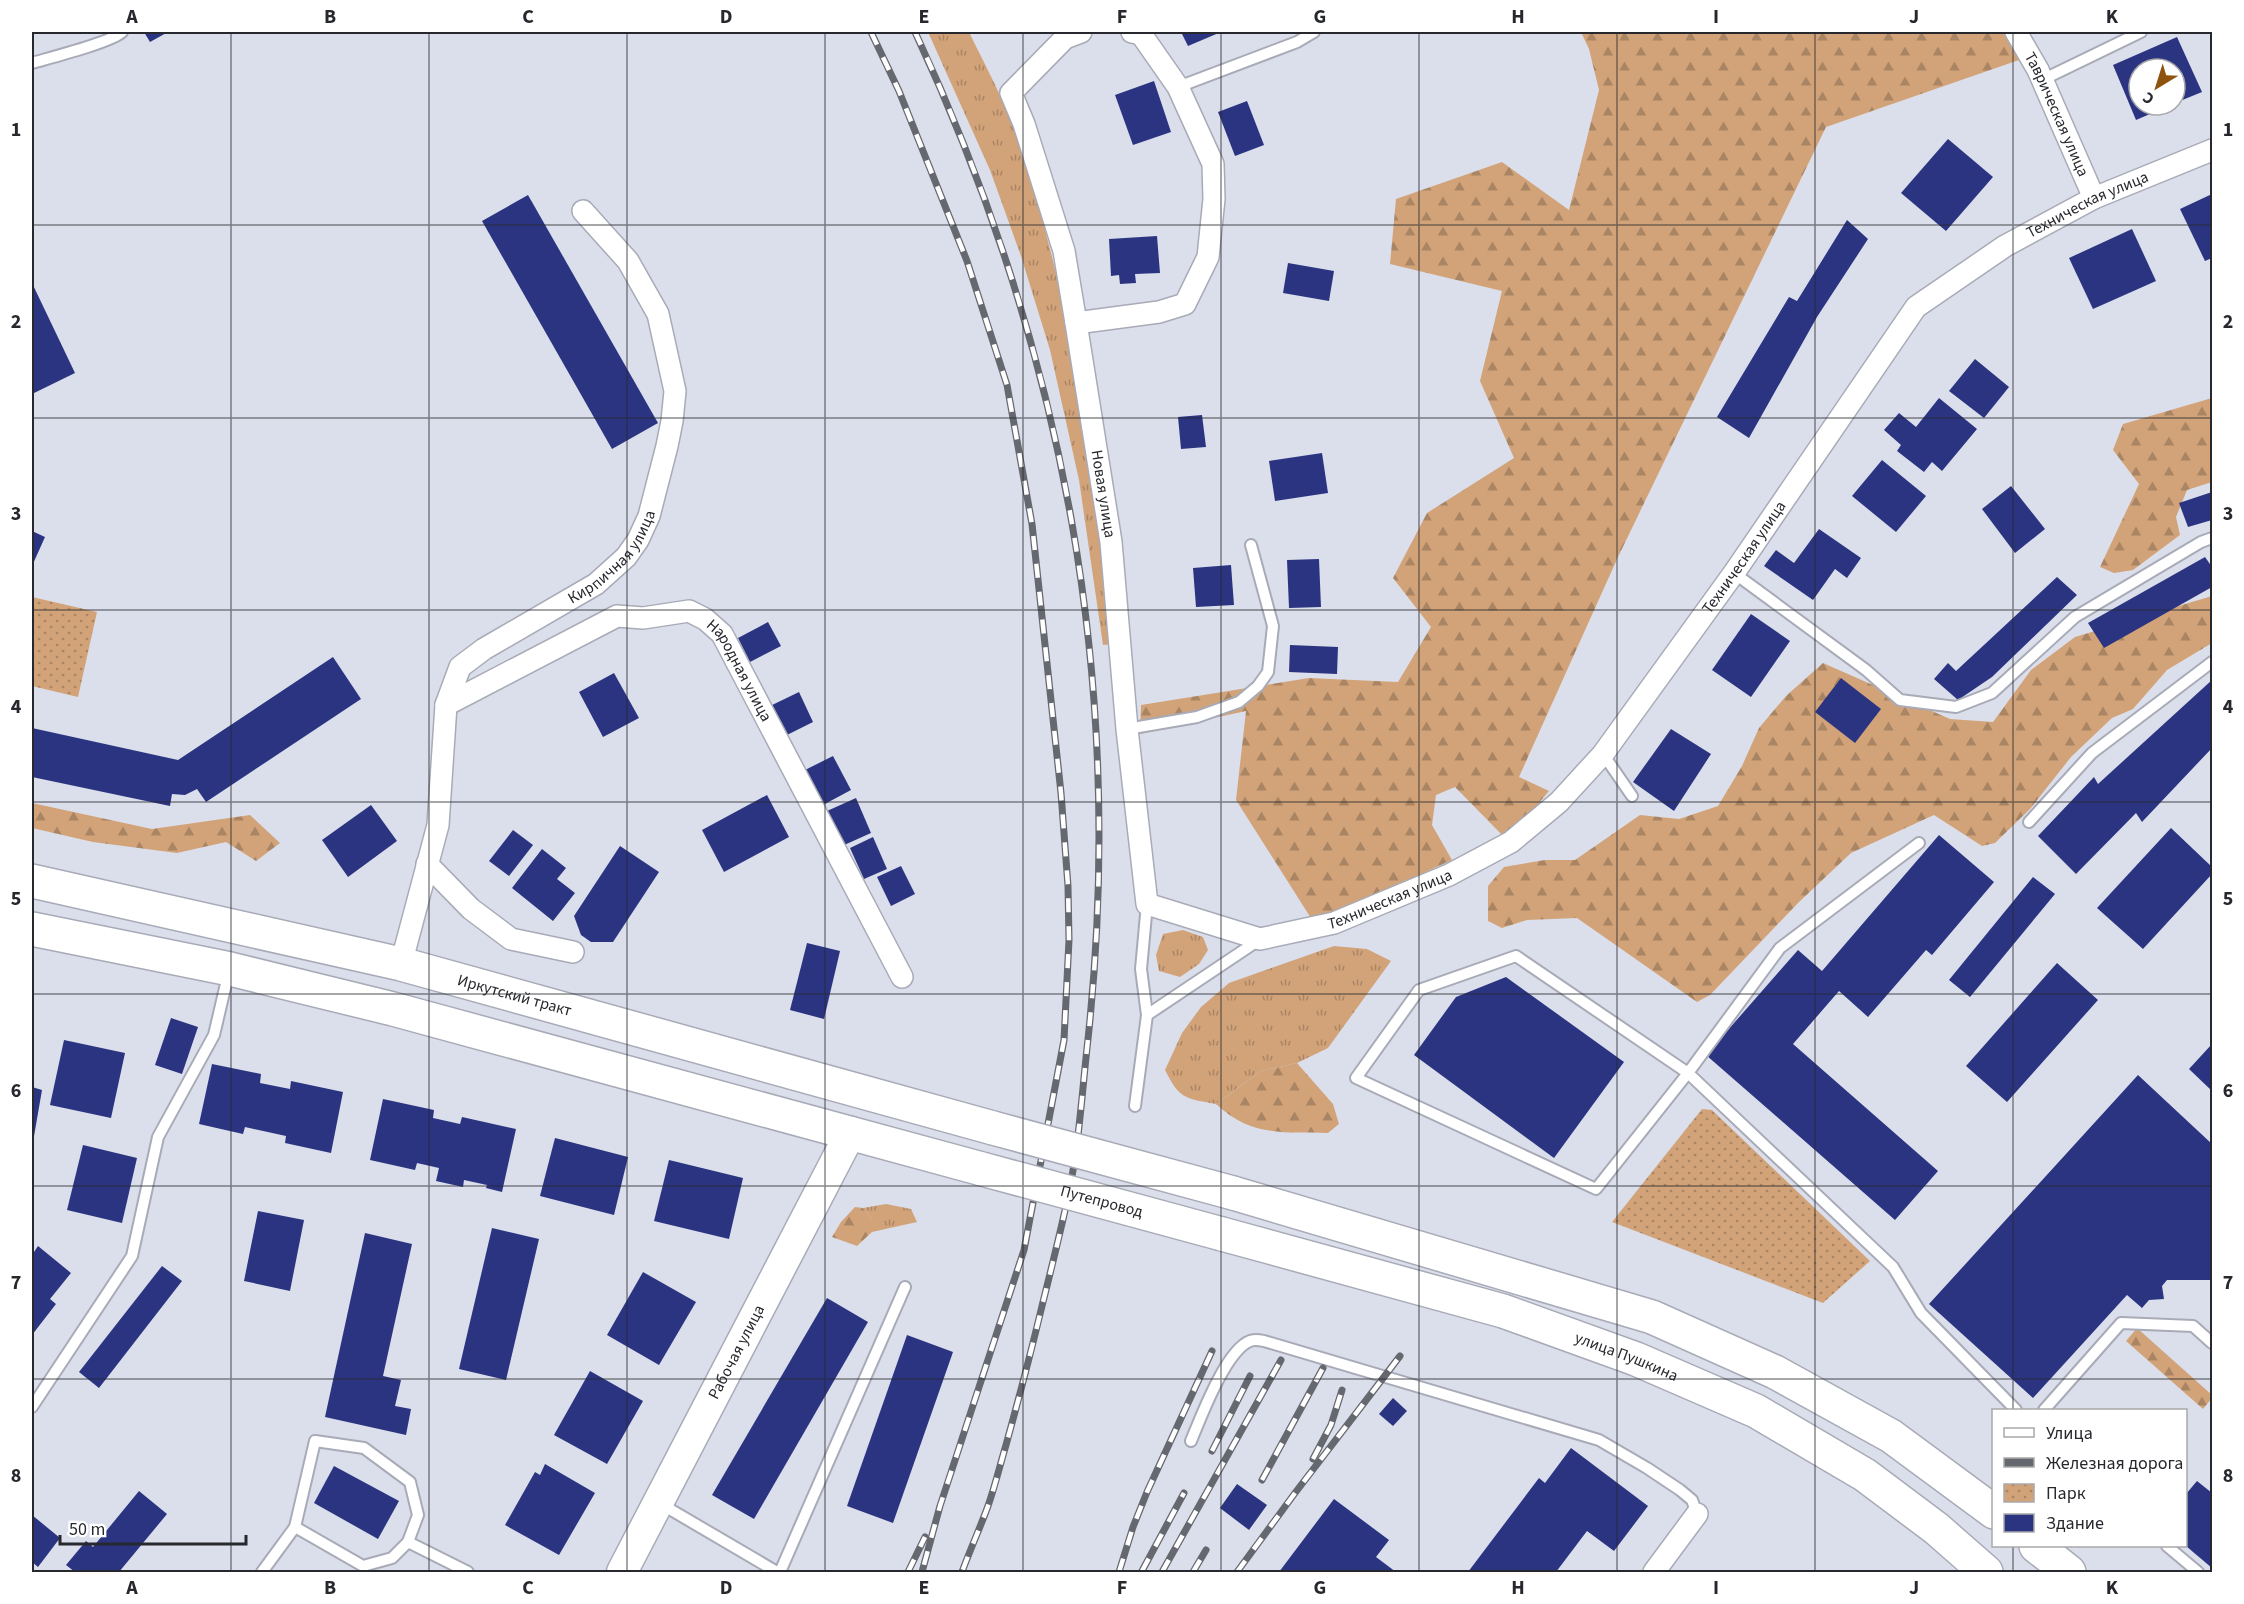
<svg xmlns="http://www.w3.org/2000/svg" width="2244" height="1604" viewBox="0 0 2244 1604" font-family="'Source Sans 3',sans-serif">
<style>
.grass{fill:url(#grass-tufts)}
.forest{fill:url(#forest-firs)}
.park{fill:url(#park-dots)}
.building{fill:#2b3481}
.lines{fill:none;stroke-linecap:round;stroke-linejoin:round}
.lane-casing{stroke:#a8abb7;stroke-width:14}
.street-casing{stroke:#a8abb7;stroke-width:24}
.secondary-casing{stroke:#a8abb7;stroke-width:33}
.primary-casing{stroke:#a8abb7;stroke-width:36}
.lane{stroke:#fff;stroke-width:10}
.street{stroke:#fff;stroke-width:21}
.secondary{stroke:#fff;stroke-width:30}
.primary{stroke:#fff;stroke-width:33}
.rail-casing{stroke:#66686f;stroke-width:7}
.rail{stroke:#fff;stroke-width:4.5;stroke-dasharray:14;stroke-linecap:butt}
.primary-bridge-casing{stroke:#a8abb7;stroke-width:36;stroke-linecap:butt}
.primary-bridge{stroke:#fff;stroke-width:33}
.grid{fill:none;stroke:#27282d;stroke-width:1.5;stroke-opacity:0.55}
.labels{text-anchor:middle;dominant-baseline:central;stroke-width:6;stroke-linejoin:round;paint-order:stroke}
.street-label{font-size:16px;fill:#27282d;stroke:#fff}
.neatline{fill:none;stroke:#27282d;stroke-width:2}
.grid-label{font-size:20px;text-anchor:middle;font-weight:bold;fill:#27282d}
</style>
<defs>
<pattern id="grass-tufts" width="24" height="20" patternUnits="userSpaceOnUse" patternTransform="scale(1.5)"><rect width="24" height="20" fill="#d2a379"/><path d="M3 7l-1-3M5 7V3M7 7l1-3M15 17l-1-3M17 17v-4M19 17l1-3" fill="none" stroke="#aa8564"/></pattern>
<pattern id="forest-firs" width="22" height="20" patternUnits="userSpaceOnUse" patternTransform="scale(1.5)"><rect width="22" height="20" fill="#d2a379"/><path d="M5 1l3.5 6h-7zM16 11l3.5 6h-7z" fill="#aa8564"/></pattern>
<pattern id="park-dots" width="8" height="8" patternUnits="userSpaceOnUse" patternTransform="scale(1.5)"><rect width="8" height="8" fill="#d2a379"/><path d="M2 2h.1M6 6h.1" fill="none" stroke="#aa8564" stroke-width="1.8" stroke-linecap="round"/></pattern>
</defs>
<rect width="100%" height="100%" fill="#dbdfeb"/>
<g class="grass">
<path d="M928,32H969C984,63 1001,94 1013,127C1055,243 1078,368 1096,490C1103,541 1106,593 1111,644L1103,645L1079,480L1050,350L1021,256L990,170Z"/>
<path d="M1183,930L1203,937L1208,950L1199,964L1180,977L1159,971L1156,955L1163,934Z"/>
<path d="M1334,946L1367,949L1391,961L1328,1048L1297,1063L1261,1071L1216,1104C1185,1098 1180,1100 1165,1070L1182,1033L1201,1007L1229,983Z"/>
<path d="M886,1204L911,1209L917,1222L872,1232V1219L863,1208Z"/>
</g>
<g class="forest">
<path d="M1581,32H2003L2019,60L1826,127L1618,557L1519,777L1549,791L1507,840L1455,787L1436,795L1432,825L1452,860L1314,923L1236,800L1246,711L1140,734L1141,705L1309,678L1398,682L1431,627L1393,578L1427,513L1514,458L1480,381L1502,291L1390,264L1396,199L1502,162L1569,210L1599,90L1589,49Z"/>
<path d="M2212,398V482L2187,490L2176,517L2180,535L2133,570L2114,573L2100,567L2139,484L2113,450L2123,424Z"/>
<path d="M2212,596V643L2167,670L2133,709L2112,718L2071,757L2030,809L1995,843L1982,846L1934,815L1851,853L1798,903L1710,995L1697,1002L1577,918L1527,920L1502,928L1488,921V886L1504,867L1545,860H1575L1640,815L1679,819L1718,806L1742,766L1759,728L1786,696L1823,663L1950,719L1993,722L2031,670L2075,637Z"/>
<path d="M32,803L152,829L250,815L280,843L256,861L226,842L177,853L93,842L32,828Z"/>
<path d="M1297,1063L1333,1104L1339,1124L1328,1133C1283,1132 1251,1137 1216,1104L1261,1071Z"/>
<path d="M855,1207L863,1208L872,1219V1232L857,1246L832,1237L841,1222Z"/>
<path d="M2137,1328L2212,1395V1398L2203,1409L2126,1341Z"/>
</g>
<g class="park">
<path d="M32,597L97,612L78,697L32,686Z"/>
<path d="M1702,1109L1712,1110L1870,1261L1823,1303L1612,1222Z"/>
</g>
<g class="building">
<path d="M144,32H168L150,42Z"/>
<path d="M1181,32H1221L1188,46Z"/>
<path d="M2177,37L2202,92L2175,103V69H2139V105H2171L2136,120L2113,65Z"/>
<path d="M1154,81L1171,132L1133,145L1115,95Z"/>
<path d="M1247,101L1264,145L1235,156L1218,112Z"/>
<path d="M1948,139L1993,177L1946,231L1901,193Z"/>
<path d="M2212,194V258L2205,261L2180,209Z"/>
<path d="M528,195L658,423L612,449L482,221Z"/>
<path d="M1847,220L1868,239L1817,317L1749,438L1717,417L1789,297L1797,301Z"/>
<path d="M2132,229L2156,281L2093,309L2069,258Z"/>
<path d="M1157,236L1160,273L1135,274L1136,283L1120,284L1119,275L1111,276L1109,239Z"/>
<path d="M1288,263L1334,271L1329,301L1283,293Z"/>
<path d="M32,283L75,373L32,394Z"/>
<path d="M1975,359L2009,387L1984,418L1949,391Z"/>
<path d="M1939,398L1977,429L1942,471L1932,462L1924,472L1897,451L1901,445L1884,430L1899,413L1916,427Z"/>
<path d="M1202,415L1206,447L1181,449L1178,417Z"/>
<path d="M1322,453L1328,493L1275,501L1269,461Z"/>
<path d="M1882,460L1926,496L1896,532L1852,496Z"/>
<path d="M2011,486L2045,529L2015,553L1982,509Z"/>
<path d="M2212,492V520L2188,527L2179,503Z"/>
<path d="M1819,529L1861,558L1847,578L1835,569L1813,600L1764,566L1776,550L1794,563Z"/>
<path d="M32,531L45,537L32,566Z"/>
<path d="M2205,557L2212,567V587L2104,648L2088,623Z"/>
<path d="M1319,559L1321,607L1289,608L1287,560Z"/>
<path d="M1231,565L1234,605L1196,607L1193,568Z"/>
<path d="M2057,577L2077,595L1992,677L1958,700L1934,679L1948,663L1956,671Z"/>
<path d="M1751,614L1790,641L1751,697L1712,670Z"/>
<path d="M768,622L781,646L750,662L738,638Z"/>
<path d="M1290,645L1338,647L1337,674L1289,672Z"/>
<path d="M333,657L361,699L206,802L197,789L185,795L172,794L170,806L32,777V728L178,760Z"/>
<path d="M614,673L639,718L603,737L579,692Z"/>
<path d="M1841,678L1881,709L1855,743L1815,712Z"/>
<path d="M2212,680V748L2142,822L2136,813L2076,874L2038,836L2094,777L2098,784Z"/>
<path d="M799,692L813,722L783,737L768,707Z"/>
<path d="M1671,729L1711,754L1674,811L1633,782Z"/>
<path d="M833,756L851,790L823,805L805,770Z"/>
<path d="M767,795L789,837L724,872L702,830Z"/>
<path d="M856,798L871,833L842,846L827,811Z"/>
<path d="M371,805L397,841L348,877L322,840Z"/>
<path d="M2171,828L2212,867V874L2143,949L2097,908Z"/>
<path d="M513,830L533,845L509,876L489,861Z"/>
<path d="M1939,835L1994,882L1932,955L1926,950L1868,1017L1839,991L1793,1044L1938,1171L1895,1220L1706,1055L1798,950L1822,971Z"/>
<path d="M873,837L887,869L864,879L850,848Z"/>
<path d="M620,846L659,872L613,942H591L581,935L574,916Z"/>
<path d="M542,849L566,868L557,879L575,893L553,921L512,888Z"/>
<path d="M901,866L915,894L891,906L877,877Z"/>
<path d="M2033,877L2055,894L1970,997L1949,980Z"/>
<path d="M807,943L840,951L824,1019L790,1010Z"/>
<path d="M2057,963L2098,1000L2007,1102L1966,1066Z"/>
<path d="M1506,977L1624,1062L1554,1158L1414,1055L1456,997Z"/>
<path d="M171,1018L198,1027L182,1074L155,1065Z"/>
<path d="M64,1040L125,1053L111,1118L50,1105Z"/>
<path d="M2212,1044V1091L2189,1069Z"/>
<path d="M212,1064L261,1074L260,1083L290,1089L291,1081L343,1092L331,1153L285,1143L286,1136L245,1127L243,1134L199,1124Z"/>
<path d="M2138,1075L2212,1144V1280H2167L2162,1286L2164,1299L2149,1300L2142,1308L2127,1295L2033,1398L1929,1304Z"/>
<path d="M32,1087L42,1090L33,1142L32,1141Z"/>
<path d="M383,1099L434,1110L433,1118L460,1124L462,1117L516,1129L502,1192L486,1188L487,1185L464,1180L463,1187L436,1181L439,1168L417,1163L415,1170L370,1160Z"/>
<path d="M555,1138L628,1157L614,1215L540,1196Z"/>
<path d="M83,1145L137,1158L122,1223L67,1210Z"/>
<path d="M669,1160L743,1178L729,1239L654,1221Z"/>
<path d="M258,1211L304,1220L290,1291L244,1281Z"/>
<path d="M492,1228L539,1239L506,1380L459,1369Z"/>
<path d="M365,1233L412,1244L383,1376L401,1380L395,1406L411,1409L406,1435L325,1417Z"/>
<path d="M38,1246L71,1273L50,1299L56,1304L32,1335V1255Z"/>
<path d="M162,1266L182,1281L99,1388L79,1372Z"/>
<path d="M643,1272L696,1302L659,1365L607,1335Z"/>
<path d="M827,1298L868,1322L754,1519L712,1495Z"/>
<path d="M907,1335L953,1352L893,1523L847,1506Z"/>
<path d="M590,1371L643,1401L607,1464L554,1435Z"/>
<path d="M1393,1398L1407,1411L1393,1426L1379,1414Z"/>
<path d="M1571,1448L1648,1506L1614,1551L1587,1531L1556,1572H1468L1539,1478L1545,1483Z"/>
<path d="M545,1464L595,1493L559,1555L505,1525L535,1472L540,1475Z"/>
<path d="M334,1466L399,1501L378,1539L314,1503Z"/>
<path d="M2197,1481L2212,1493V1568L2186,1546V1494Z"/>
<path d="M1237,1484L1267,1505L1249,1530L1220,1508Z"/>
<path d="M139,1491L167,1514L119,1572H75L66,1565L86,1541L93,1547Z"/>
<path d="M1334,1499L1389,1540L1376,1557L1396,1572H1279Z"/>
<path d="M32,1515L60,1538L38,1567L32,1562Z"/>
</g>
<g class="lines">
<defs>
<g id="lane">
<path d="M32,63C49,58 112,42 122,32"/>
<path d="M2042,80L2141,32"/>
<path d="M1178,87L1297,42L1314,32"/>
<path d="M1734,573L1866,670L1900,700L1956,707L1992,693L2075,617L2201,542L2212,538"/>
<path d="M1127,729L1197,717L1239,702L1258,686L1268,672L1273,626L1251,545"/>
<path d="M1603,754L1632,796"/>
<path d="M2029,822L2092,753L2212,662"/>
<path d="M1919,843L1780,948L1688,1073L1516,956L1419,990L1356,1078L1596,1189L1688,1073L1893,1267L1921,1313L2016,1410"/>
<path d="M1147,1015L1259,940"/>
<path d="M1135,1106L1147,1015L1141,969L1147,904"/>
<path d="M32,1407L132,1256L158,1137L214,1035L229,971"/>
<path d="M2044,1410L2121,1323L2193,1326L2212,1343"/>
<path d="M1191,1441C1201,1417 1226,1350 1250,1341C1254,1339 1259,1340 1264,1341L1599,1440L1647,1468L1680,1490L1692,1500L1697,1514"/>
<path d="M661,1504L777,1572"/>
<path d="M295,1527L363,1566L392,1558L408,1542"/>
<path d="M2167,1546L2198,1572"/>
<path d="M262,1572L295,1527L315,1441L364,1448L410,1482L418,1515L408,1542L468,1572"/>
<path d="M780,1572L905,1287"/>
</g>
<g id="street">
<path id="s1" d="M1081,32L1065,38L1011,93L1024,124L1064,251L1076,323L1111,542L1127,729L1147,904L1260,939L1334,923L1449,875L1511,842L1559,802L1603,754L1734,573L1916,307L2005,246L2094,198L2212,150"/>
<path id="s2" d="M2016,32L2038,70L2094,198"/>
<path d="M1076,323L1159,312L1185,304L1208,257L1214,199L1213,164L1178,87L1141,34L1132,32"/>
<path id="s3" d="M446,705L617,616L643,618L689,611L705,619L722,634L902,977"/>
<path d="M427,864L471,909L511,939L573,952"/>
<path id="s4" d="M401,964L438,825L446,705L460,667L484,649L596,584L626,557L638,540L649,516L667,446L672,421L675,391L658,314L628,261L583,211"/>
<path d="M1654,1572L1697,1514"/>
</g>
<g id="secondary">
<path id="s5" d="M622,1572L851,1132"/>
</g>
<g id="primary">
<path id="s6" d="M32,881L401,964L993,1128"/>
<path d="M32,929L230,969L393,1009L982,1169"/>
<path d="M1233,1193L1652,1317L1775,1372L1891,1436L1994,1512"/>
<path id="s7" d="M1222,1234L1503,1311L1636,1359L1756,1411L1865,1475L1937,1529L1986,1572"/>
<path d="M2036,1546L2069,1572"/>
</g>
</defs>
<use href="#lane" class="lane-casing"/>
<use href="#street" class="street-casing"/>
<use href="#secondary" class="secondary-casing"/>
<use href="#primary" class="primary-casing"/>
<use href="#lane" class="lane"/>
<use href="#street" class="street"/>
<use href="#secondary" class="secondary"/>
<use href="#primary" class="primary"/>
<defs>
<g id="rail">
<path d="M871,32L899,91L967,261L1007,385L1032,524L1061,793L1068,886L1069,940L1064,1040L1024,1250L940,1506L922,1572"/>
<path d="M915,32C1065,353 1126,686 1088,1039C1082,1092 1079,1146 1068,1197C1060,1234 1051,1270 1042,1306C1031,1352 1019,1398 1006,1445C1000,1465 995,1486 988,1506C980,1528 970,1550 962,1572"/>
<path d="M1212,1451L1250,1376"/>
<path d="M1313,1459L1331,1425L1342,1390"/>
<path d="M1262,1480L1323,1368"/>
<path d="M1142,1571L1184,1493"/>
<path d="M908,1572L925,1537"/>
<path d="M1119,1572L1133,1527L1147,1492L1212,1351"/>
<path d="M1162,1572L1281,1360"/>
<path d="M1193,1572L1206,1550"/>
<path d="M1237,1572L1295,1493L1400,1356"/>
</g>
</defs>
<use href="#rail" class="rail-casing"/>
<use href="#rail" class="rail"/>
<defs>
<g id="primary-bridge">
<path d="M993,1128L1233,1193"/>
<path id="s8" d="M982,1169L1222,1234"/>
</g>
</defs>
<use href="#primary-bridge" class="primary-bridge-casing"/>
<use href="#primary-bridge" class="primary-bridge"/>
</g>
<path class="grid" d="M231,32V1572M429,32V1572M627,32V1572M825,32V1572M1023,32V1572M1221,32V1572M1419,32V1572M1617,32V1572M1815,32V1572M2013,32V1410M32,225H2212M32,418H2212M32,610H2212M32,802H2212M32,994H2212M32,1186H2212M32,1379H2212M2013,1546V1572"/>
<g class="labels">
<g class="street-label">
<text stroke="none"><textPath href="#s2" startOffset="92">Таврическая улица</textPath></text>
<text stroke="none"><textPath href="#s1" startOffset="2182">Техническая улица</textPath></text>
<text stroke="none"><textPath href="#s1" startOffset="507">Новая улица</textPath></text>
<text stroke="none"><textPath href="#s4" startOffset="495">Кирпичная улица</textPath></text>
<text stroke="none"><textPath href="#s1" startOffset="1678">Техническая улица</textPath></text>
<text stroke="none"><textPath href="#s3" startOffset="346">Народная улица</textPath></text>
<text stroke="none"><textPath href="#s1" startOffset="1174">Техническая улица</textPath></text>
<text stroke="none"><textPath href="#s6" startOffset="496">Иркутский тракт</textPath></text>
<text stroke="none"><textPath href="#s8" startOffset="124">Путепровод</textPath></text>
<text stroke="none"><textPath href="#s5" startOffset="248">Рабочая улица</textPath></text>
<text stroke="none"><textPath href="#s7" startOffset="423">улица Пушкина</textPath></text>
</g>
</g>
<rect width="2244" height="1604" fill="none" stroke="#ffffff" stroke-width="66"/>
<rect x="1992" y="1409" width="195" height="138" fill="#ffffff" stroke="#a9a9ab" stroke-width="1.5"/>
<rect x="2004" y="1428" width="30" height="9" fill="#ffffff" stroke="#a9a9ab" stroke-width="1.5"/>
<text x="2046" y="1439" font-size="18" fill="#27282d">Улица</text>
<rect x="2004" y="1458" width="30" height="9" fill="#66686f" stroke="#a9a9ab" stroke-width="1.5"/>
<text x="2046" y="1469" font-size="18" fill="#27282d">Железная дорога</text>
<rect x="2004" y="1484" width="30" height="18" fill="url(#park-dots)" stroke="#a9a9ab" stroke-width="1.5"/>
<text x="2046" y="1499" font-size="18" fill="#27282d">Парк</text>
<rect x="2004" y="1514" width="30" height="18" fill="#2b3481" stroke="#a9a9ab" stroke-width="1.5"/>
<text x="2046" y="1529" font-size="18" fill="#27282d">Здание</text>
<g transform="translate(2157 87) rotate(218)"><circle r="28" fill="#ffffff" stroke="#a9a9ab" stroke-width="1.5"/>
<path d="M0-4.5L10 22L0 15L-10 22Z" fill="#8e540f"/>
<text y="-9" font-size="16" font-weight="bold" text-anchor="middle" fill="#27282d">С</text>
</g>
<path d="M60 1535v9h186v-9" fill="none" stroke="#27282d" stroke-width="3"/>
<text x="69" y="1535" font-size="18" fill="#27282d" stroke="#ffffff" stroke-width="4.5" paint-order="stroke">50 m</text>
<rect x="33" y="33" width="2178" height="1538" class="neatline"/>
<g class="grid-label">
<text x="132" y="23">A</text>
<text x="330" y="23">B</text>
<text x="528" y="23">C</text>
<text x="726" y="23">D</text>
<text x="924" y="23">E</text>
<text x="1122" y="23">F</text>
<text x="1320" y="23">G</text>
<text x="1518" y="23">H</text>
<text x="1716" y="23">I</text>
<text x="1914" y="23">J</text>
<text x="2112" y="23">K</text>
<text x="16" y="136">1</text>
<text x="2228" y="136">1</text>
<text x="16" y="328">2</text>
<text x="2228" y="328">2</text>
<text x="16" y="520">3</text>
<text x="2228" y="520">3</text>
<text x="16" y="713">4</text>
<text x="2228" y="713">4</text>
<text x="16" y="905">5</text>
<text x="2228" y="905">5</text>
<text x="16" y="1097">6</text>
<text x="2228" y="1097">6</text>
<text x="16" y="1289">7</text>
<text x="2228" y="1289">7</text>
<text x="16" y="1482">8</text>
<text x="2228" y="1482">8</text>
<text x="132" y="1594">A</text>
<text x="330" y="1594">B</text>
<text x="528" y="1594">C</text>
<text x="726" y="1594">D</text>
<text x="924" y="1594">E</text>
<text x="1122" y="1594">F</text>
<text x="1320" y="1594">G</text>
<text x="1518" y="1594">H</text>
<text x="1716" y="1594">I</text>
<text x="1914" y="1594">J</text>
<text x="2112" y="1594">K</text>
</g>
</svg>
